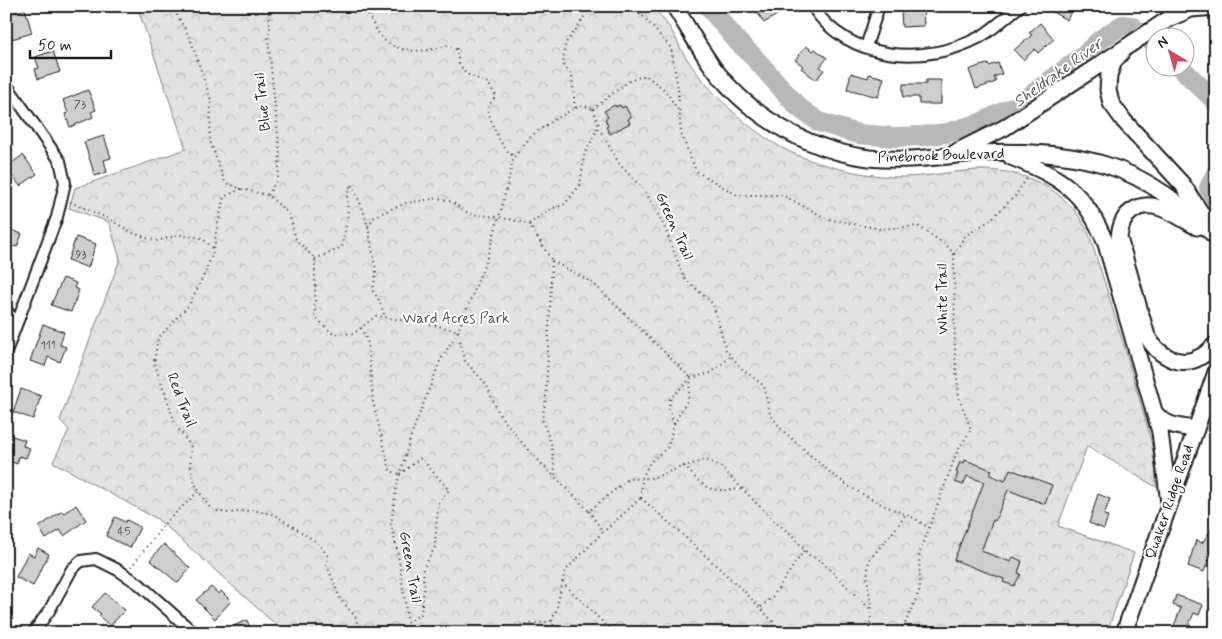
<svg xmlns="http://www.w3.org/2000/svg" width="1222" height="639" viewBox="0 0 1222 639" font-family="Mynerve,sans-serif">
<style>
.park{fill:url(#park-crowns);stroke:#7f7f7f}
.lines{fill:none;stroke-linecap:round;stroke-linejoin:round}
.river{stroke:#b8b8b8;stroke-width:20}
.building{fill:#cecece;stroke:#1c1c1c}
.street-casing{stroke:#1c1c1c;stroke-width:14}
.secondary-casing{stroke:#1c1c1c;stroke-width:19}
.path{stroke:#1c1c1c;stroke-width:2;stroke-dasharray:1 4;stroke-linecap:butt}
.street{stroke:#fff;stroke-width:10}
.secondary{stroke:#fff;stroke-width:15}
.labels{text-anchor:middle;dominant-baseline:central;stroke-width:4;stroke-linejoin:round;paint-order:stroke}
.number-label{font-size:12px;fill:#484848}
.street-label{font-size:15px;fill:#1c1c1c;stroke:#fff}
.park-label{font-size:15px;fill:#575757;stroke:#fff}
.water-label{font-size:16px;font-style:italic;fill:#5a5a5a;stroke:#fff}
</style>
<defs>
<pattern id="park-crowns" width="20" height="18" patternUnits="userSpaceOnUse" patternTransform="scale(1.25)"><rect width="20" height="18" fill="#e2e2e2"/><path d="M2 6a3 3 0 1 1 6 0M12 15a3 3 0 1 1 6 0" fill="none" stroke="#c1c1c1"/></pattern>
</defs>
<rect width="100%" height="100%" fill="#fff"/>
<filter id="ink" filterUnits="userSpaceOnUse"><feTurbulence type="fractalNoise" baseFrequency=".02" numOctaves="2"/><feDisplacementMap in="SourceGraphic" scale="10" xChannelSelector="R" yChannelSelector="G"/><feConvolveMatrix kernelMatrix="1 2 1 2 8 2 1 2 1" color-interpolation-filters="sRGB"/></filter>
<g filter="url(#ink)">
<path class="park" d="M137,6H652C658,13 664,20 670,28C676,37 679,47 685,56C708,92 752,134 790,152C824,167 866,177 902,177C928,177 953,171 978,170C1023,169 1066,188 1087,230C1091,238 1093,247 1096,256C1103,276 1109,297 1115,317C1123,343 1131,368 1138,394C1147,425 1157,455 1156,487L1087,446L1058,526L1134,553L1107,633H285L167,527L157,519L53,462L69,430L60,420L120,259L109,222L69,208L75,188L186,149Z"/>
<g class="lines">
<g class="river">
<path d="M708,6L738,42L751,54L798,107L819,122L858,134L894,137L922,136L947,133L980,123L1018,105L1084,55L1101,39L1122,25L1131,26L1154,43"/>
<path d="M1181,68L1216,102"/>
<path d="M1216,173L1209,188L1216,201"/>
</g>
</g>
<g class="building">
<path d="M754,6H791L764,23Z"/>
<path d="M904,6H923L924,26L902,27L901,13H904Z"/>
<path d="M1041,6H1074L1067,20Z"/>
<path d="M25,9L32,33L12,39L8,27L11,26L7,15Z"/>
<path d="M1040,23L1054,39L1038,53L1035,49L1023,60L1014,50L1032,35L1029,33Z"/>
<path d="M806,46L813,51L815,49L827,58L820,67L824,70L816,80L801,68L803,66L795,60Z"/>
<path d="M53,51L60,72L38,79L35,69L39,68L35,57Z"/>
<path d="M998,63L1002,74L994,77L996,82L976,89L969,70L979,66L988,64L989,66Z"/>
<path d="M851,73L868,78L869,74L884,78L878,97L847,89Z"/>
<path d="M926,80H941V104H919V97H903V84H926Z"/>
<path d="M88,90L96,110L91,112L93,117L70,127L65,114L68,113L63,100Z"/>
<path d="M615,105L616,107L620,105L622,108L625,106L631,117L628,119L630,123L610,134L606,127L608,126L605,119L608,117L604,111Z"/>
<path d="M104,136L111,158L104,160L107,172L95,176L84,142Z"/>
<path d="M23,155L37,174L20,186L6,167Z"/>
<path d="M6,228L22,234L17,247L13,246L7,261Z"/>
<path d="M76,237L96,244L88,268L68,260Z"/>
<path d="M63,278L76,283L74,288L79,290L71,312L51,305Z"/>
<path d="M43,324L64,332L60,345L66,347L60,362L48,357L45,366L30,361Z"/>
<path d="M21,389L41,396L33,419L13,412Z"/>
<path d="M6,434L25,440L23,446L30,448L26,458L19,456L17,464L6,460Z"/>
<path d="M965,460L992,470L990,475L1005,481L1010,469L1052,485L1045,504L1008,490L995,521L993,520L981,551L1011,562L1013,557L1022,561L1018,573L1021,574L1014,586L1003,582L1004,579L954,560L984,482L967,476L963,485L955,482L958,473L956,472L960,462L964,463Z"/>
<path d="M1098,494L1110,499L1104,515L1108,516L1104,529L1089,523Z"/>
<path d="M76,505L86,520L64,536L60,530L46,539L39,527L62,511L64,513Z"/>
<path d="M115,517L125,522L127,520L140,527L130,548L106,536Z"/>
<path d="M1216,523V541L1204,572L1188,566L1196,540L1202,543Z"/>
<path d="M164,544L190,568L178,583L150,560Z"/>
<path d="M38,548L49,554L33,586L16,577L28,553L34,556Z"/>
<path d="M211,587L219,594L221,591L231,601L215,619L196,600Z"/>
<path d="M105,593L125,610L110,626L99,616L101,614L92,607Z"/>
<path d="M1176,595L1203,605L1199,615L1194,613L1185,633H1171L1181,608L1173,605Z"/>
<path d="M247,620L252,633H218Z"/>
</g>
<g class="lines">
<defs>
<g id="street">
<path d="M812,6C848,62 926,66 980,37C994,29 1007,16 1020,6"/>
<path d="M866,47L879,6"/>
<path d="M6,84L60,161L65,183L57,217L6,352"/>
<path d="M6,310L16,323"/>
<path d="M33,633L49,611L72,569L81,561L96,559L118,570L139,584L194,633"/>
</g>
<g id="secondary">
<path d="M674,6C684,21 692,36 702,51C716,74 734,94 755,110C787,135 828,153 869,158C906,162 942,156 979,153C1021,151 1066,153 1106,165C1149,178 1184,206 1216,237"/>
<path d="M1121,53L1114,61L1109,75L1108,90L1111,103L1124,121L1183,185L1206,221"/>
<path d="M956,152L1004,128L1170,18L1191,9L1216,7"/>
<path d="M1011,157C1061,177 1085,191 1106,244L1160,432L1169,503"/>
<path d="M1197,227C1178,217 1153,196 1132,211C1123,217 1120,226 1119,238L1147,336C1157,355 1180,369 1200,357C1206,354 1211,349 1216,344"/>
<path d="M1154,412C1165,426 1179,427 1196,429"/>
<path d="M1124,633L1216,372"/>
</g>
</defs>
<use href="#street" class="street-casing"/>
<use href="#secondary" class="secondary-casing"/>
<g class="path">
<path d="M172,6L190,38L211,100L210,141L225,182L241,189L268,195L289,214L296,239L315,259V317L332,333L353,334L376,316L434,325L458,331"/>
<path d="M364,6C368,14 378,35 384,40C403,55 428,52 448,45L456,49L459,64L466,74L488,83L496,96L487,108C493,126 498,144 513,156"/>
<path d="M632,6L643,16L671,48L678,88L681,134L696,171L737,195H782L828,219L880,229L918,226L946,245L954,254L955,357L959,398L971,429L957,452L919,555L920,589L906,622L897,633"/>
<path d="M575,108L572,75L563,65L565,44L578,27L590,6"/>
<path d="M593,109L601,132L620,165L646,192L664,226L684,278L713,304L726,350L741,368L764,386L770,414L782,430L832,474L850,487L883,505L914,518L929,528"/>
<path d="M593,109L629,81L645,75L665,90L678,110"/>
<path d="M241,189L224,197L216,233L214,249L205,273L189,305L158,338L154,362L176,425L191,447C188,475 195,488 212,510L228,513L253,510L275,515L318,543L327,555V565L340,599L355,616L357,623L367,633"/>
<path d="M268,195L278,178L280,154L268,38L270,28L269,12L274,6"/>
<path d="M70,202L107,218L133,233L156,241L180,235L202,238L214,249"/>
<path d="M529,224L549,210L565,204L580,185L584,156L598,127"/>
<path d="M368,226L375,216L406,203L438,198L452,202L469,214L499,217L529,224L552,261"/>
<path d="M954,254L965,236L989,221L1015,196L1027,178"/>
<path d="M315,259L342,247L348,214L347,196L351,184L362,207L368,226L376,272L373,291L379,300L385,317"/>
<path d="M552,261L546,397L542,419L551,444L556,478"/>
<path d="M552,261L593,283L691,378"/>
<path d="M361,328L368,343L373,402L390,471L400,474"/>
<path d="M458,331L465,361L486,384L499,414L529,451L589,511L628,479L653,478L684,466L706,460L720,466L773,520L791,534L809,555L821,561L872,611"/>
<path d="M674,424L669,409L670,399L691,378L711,373L731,356"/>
<path d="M684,466C708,491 708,492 742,489"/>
<path d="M400,474L421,458L449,490L438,504L435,547L423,569L424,587L421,614L408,622"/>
<path d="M641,498L674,527L745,592L784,633"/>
<path d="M641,498L642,478L650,462L668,447L674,424L688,399L691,378"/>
<path d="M589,511L603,532"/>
<path d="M131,567L166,522L198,492"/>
<path d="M562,582L614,633"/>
<path d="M761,607L773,596L805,549"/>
<path d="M552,621L556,611L565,571L603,532L641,498"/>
<path d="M870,626L876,633"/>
<path d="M409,633L399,559L391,524L397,484L411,436L440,361L458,331L486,261L501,210L514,157L531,136L549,123L575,108L585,106L593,109"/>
<path d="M514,633L522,625L552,621L556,633"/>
<path d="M868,633L872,611L867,577L869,560L897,527L906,514"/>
</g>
<use href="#street" class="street"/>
<use href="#secondary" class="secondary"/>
</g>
</g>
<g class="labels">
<g class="number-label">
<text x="80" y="105">73</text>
<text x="81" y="255">93</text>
<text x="48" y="346">111</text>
<text x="124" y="532">45</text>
</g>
<g class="street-label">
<text transform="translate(263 102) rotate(-96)">Blue Trail</text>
<text transform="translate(941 156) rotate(-2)">Pinebrook Boulevard</text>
<text transform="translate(674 226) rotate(66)">Green Trail</text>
<text transform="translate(943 299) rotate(-91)">White Trail</text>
<text transform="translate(181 400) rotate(69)">Red Trail</text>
<text transform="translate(1170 502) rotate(-71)">Quaker Ridge Road</text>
<text transform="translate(410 567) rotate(80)">Green Trail</text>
</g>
<g class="park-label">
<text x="456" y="319">Ward Acres Park</text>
</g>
<g class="water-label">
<text transform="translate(1058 73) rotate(-36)">Sheldrake River</text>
</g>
</g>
<rect width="1222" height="639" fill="none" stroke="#fff" stroke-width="25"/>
<rect x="12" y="12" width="1197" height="614" fill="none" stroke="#1c1c1c" stroke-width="2" filter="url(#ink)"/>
<g transform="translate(1170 52) rotate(322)"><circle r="24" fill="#ffffff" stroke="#a4a4a4"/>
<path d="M0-4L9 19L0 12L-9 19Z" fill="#d1495b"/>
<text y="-8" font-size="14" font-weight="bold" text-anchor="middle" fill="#1c1c1c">N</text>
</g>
<path d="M30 50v8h81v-8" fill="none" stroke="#1c1c1c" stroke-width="2.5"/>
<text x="38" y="50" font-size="15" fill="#1c1c1c" stroke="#ffffff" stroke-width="4" paint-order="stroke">50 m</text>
</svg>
